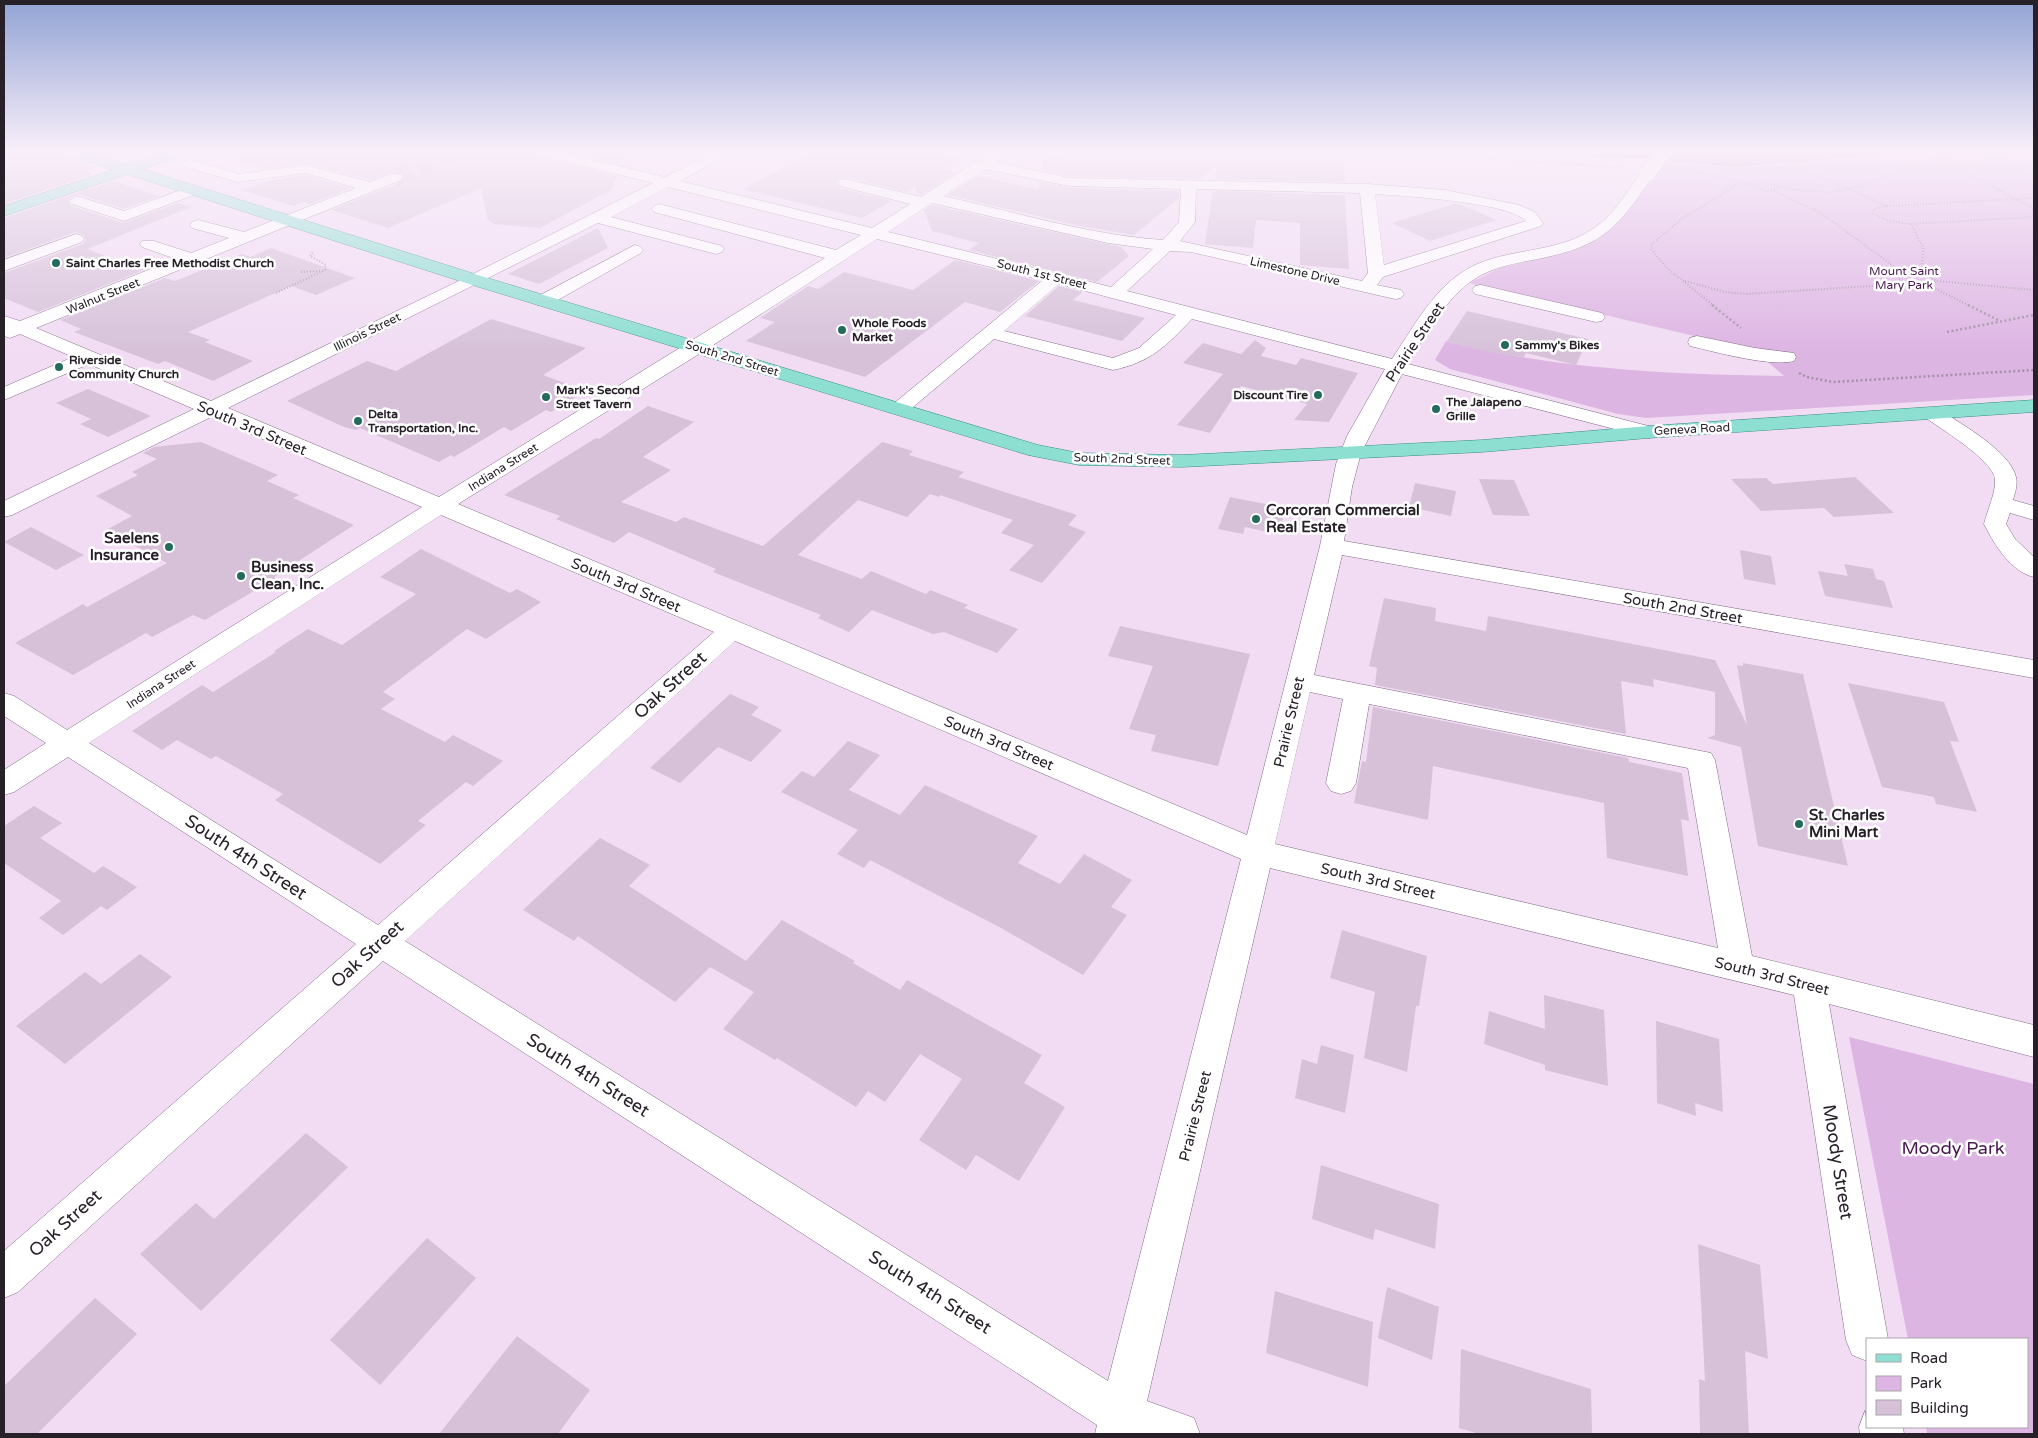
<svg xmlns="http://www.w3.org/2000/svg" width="2038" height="1438" viewBox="0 0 2038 1438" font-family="'Varela Round',sans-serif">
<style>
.green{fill:#ddb5e3}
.water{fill:#b18ab7;stroke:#886a8c}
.building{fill:#d6c1d9}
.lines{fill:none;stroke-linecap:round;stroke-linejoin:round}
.minor-tunnel{stroke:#c9b6cb;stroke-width:16;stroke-dasharray:16 8;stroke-linecap:butt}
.minor-casing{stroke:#7f6d82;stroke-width:1}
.major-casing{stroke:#388e83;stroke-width:1}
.path-far1{stroke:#a293a5;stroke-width:2;stroke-dasharray:1 2;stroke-linecap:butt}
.path{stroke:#a293a5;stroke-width:2.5;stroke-dasharray:2 2.5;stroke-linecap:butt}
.minor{fill:#fff;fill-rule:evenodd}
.major{fill:#8cdfd1;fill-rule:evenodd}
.minor-bridge-casing{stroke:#7f6d82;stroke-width:17;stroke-linecap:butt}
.minor-bridge{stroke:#fff;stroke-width:16}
.poi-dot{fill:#246a5e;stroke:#fff;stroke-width:2}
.labels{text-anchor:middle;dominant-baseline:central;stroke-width:5;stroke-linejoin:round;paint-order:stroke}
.far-poi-label{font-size:12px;font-weight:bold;fill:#282029;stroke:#fff;text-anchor:start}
.far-street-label{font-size:12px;fill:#282029;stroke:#fff}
.far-park-label{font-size:12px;fill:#491850;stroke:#fff}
.street-label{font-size:15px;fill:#282029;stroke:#fff}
.poi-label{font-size:15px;font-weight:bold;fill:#282029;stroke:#fff;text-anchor:start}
.near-street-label{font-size:18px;fill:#282029;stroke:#fff}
.near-park-label{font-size:18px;fill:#491850;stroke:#fff}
</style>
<rect width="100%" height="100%" fill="#f1dcf4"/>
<g class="green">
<path d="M1912,151H2034V395L1646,418L1618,414L1450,369L1435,360L1446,341C1558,370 1668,374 1784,376L1754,350L1469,283L1500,268L1572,251L1599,239L1664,159L1734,166Z"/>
<path d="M1849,1037L2034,1084V1434H1927L1926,1427H2027V1339H1908Z"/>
</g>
<path class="water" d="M1495,151H1912L1734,166L1664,159Z"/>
<g class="building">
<path d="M4,151H60L63,156L97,167L85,171L94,174L4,204Z"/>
<path d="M89,151H131V155L118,160Z"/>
<path d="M228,151H530L534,156L617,176L611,190L540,228L494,224L488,220L481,188L388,228L331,210L402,182L405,176L401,172H390L370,180L306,163L265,169L227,157Z"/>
<path d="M564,151H626L621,165Z"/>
<path d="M815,151H929L962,158L945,169L957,172L921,195L918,194L915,187L907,192L845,177L840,178L836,182L840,188L891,201L862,218L743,189Z"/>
<path d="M1042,158L1344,163L1345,182L1215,179L1217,165L1201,179L1069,176L1041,170Z"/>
<path d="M306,175L350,188L310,204L303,202L294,206L242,190L271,180Z"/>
<path d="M977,176L1039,190L1040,182L1069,188L1179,191V198L1134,235L1080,226L948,195Z"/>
<path d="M113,181L159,196L124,209L78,194L68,199V202L71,206L123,223L178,203L191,207L87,249L144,270L38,312L4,298V273L83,244L86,240L84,235L75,232L4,258V218Z"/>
<path d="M1213,191L1345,195L1349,269L1300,265V223L1256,220L1253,248L1205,244Z"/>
<path d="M1457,203L1496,220L1430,241L1392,223Z"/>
<path d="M932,205L1121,247L1129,256L1097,282L969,250L979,243L932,231L924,210Z"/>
<path d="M598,228L608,248L539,284L508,274Z"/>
<path d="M271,248L355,278L316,295L291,286L188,332L210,340L205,342L253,361L213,381L165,361L158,364L74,332L81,329L60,320L165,278L175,281L242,254L250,257Z"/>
<path d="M955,260L1039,281L1000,312L965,302L865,377L746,341L775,322L760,318L808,286L818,289L844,272L913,290Z"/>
<path d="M1059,286L1083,292L1073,300L1145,318L1122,341L1025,316Z"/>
<path d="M1467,311L1566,334L1588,339L1576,365L1526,353L1524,357L1487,352L1447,341Z"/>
<path d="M491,319L586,348L543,375L575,387L573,388L584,392L551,412L546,410L511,431L504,427L454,457L451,455L439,462L360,428L356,430L344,427L287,401L367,361L396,371Z"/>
<path d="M1255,340L1266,348L1261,356L1296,365L1301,358L1358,373L1329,422L1294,420L1307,404L1241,386L1210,433L1177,425L1223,374L1183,363L1203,343L1241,354Z"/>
<path d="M88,389L151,416L108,437L80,424L91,419L56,403Z"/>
<path d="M648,406L694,422L643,457L671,470L621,502L676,522L684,517L763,546L882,442L913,451L909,455L964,472L958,477L1077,515L1068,525L1086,532L1042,583L1009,570L1034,545L1001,533L1013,520L940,495L939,497L930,494L907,517L858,500L798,555L862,579L871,571L926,594L930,590L968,605L964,608L1018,629L997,653L944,632L933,634L872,610L849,632L818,618L821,615L713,572L716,569L629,532L614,543L556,519L560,516L504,495L596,438L599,439Z"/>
<path d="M201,442L278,475L267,481L299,495L293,498L354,525L274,577L276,578L205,620L193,615L152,637L146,633L73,675L15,643L83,604L87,607L167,563L106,530L132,516L96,496L138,475L132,472L157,459L143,453L154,447Z"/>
<path d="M1855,477L1894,513L1834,517L1824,508L1761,511L1731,479L1766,478L1773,484Z"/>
<path d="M1479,479L1514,480L1530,516L1493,515Z"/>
<path d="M1415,483L1456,491L1451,516L1409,507Z"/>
<path d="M1230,497L1286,508L1278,534L1245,527L1243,534L1218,529Z"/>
<path d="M31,527L84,555L56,570L4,542Z"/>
<path d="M421,549L510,593L517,589L541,602L486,639L467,629L383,692L395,699L381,709L445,742L453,735L503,761L473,786L466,782L418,821L426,825L380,864L275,800L283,794L216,756L211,759L177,740L162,750L132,731L202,685L213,692L276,652L274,651L308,629L342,645L416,594L380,577Z"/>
<path d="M1740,550L1771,556L1776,585L1744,579Z"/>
<path d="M1844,564L1873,569L1876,579L1884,581L1893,608L1825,596L1818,571L1848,576Z"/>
<path d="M1384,598L1436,608L1435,621L1486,631L1488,616L1715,660L1747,725L1737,665L1743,666V663L1803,674L1848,866L1758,846L1741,747L1707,738L1715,735V692L1653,679L1654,687L1621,681L1626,734L1375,685L1377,668L1369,666Z"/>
<path d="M1120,626L1250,654L1218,766L1151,751L1156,735L1129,729L1153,666L1108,656Z"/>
<path d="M1848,683L1944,702L1959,742L1950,741L1977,812L1936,804L1934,797L1882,787Z"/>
<path d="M730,694L759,707L751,715L782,730L751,762L718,747L680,783L650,768Z"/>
<path d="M1373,707L1628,758L1629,762L1682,773L1689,821L1681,819L1688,876L1607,858L1604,803L1433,766L1428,820L1354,803L1362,761L1366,762Z"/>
<path d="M848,741L880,755L849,790L900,815L925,785L1038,836L1018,863L1060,884L1084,854L1132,880L1111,907L1127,915L1083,975L1003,929L870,860L864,868L837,854L858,830L781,792L802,771L814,777Z"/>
<path d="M34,806L62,823L40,838L94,873L103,866L137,887L107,910L101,906L63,935L39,918L61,901L4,863V826Z"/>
<path d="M600,838L650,865L629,886L746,961L782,920L855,961L853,963L900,990L907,980L1042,1055L1024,1083L1065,1107L1019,1181L976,1155L966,1170L919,1140L962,1079L920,1054L885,1102L868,1091L856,1107L777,1058L775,1060L723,1029L754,992L710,967L675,1002L578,936L574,941L523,910Z"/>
<path d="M1342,930L1427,956L1419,1006H1416L1407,1072L1364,1058L1375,992L1330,978Z"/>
<path d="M140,954L172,977L65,1064L16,1026L85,972L101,984Z"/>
<path d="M1544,995L1604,1010L1608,1086L1545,1070V1065L1484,1044L1489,1011L1545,1029Z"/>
<path d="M1656,1021L1719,1039L1723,1112L1695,1103L1696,1116L1657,1103Z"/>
<path d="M1321,1045L1354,1055L1345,1113L1295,1098L1302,1059L1317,1064Z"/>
<path d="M306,1133L348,1167L201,1311L140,1254L196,1203L214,1219Z"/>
<path d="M1321,1165L1439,1204L1435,1249L1375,1229L1373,1240L1312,1219Z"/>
<path d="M427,1238L476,1278L380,1385L330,1340Z"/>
<path d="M1698,1244L1760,1265L1768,1359L1745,1351L1749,1434H1700L1699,1379L1705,1381Z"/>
<path d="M1387,1287L1439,1307L1432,1360L1378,1338Z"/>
<path d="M1275,1291L1373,1322L1368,1387L1266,1353Z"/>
<path d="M95,1298L137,1334L37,1434H4V1386Z"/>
<path d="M517,1336L590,1390L558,1434H439Z"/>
<path d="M1461,1349L1591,1389L1592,1434H1479L1459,1428Z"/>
</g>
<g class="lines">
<path class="minor-tunnel" d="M396,177L458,151"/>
<defs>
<g id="minor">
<path d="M532,151H556L665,177L717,151H735L680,181L872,228L910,204L840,186L838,183L840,180L845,179L921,197L993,151H1010L995,162L1069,178L1367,184L1445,190L1519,205L1535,212L1543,223L1541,226L1383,277L1377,285L1401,290L1404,294L1401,298L1395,299L1191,252L1170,251L1127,291L1392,359C1411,331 1431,293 1461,273C1500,246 1555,256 1594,228C1615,214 1628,190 1643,170H1653L1655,173C1617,228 1606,245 1538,259C1516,263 1492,267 1473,280C1447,297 1424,337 1408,364L1656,428L1659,432L1656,436L1649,438L1402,374L1361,453L1352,487L1344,541L2034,660V678L1342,555L1314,675L1711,753L1715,760L1752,956L2034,1025V1057L1829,1004L1888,1339H1867V1361L1852,1355L1846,1340L1794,995L1270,868L1147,1401L1194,1418L1200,1434H1095L1097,1425L383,961L18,1292L4,1298V1251L356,944L68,757L14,792L4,795V770L46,743L4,716V693L14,696L67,730L422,507L211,417L12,515L4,517V501L194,409L89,364L4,400V387L73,357L20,334L10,338L4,336V316L20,321L176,259L142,247L140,244L142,241H154L191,253L229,238L192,228L190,225L192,222L198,220L244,232L356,188L306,173L238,182L185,167L183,164L185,161L190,160L239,174L306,165L370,182L391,174H401L403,177L401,180L36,328L211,401L469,276L653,183L534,154ZM985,169L1069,186L1181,189L1179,222L1163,240C1089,235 1015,212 943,196ZM668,187L861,235L836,250L659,204L654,206L651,209L654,212L825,258L439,497L228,408L598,223L716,254L722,252L724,249L722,246L611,217ZM1196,189L1360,193L1368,273L1362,281L1180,241L1195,222ZM1375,194C1404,196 1508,202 1526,221L1384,265ZM932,203L1108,243L1153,249L1111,287L888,232ZM877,239L1043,280L892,405L889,409L892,413L899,415L906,413L994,339L1113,370C1151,362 1166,346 1192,319L1385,369L1347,436L1336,464L1320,546L1247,835L458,504L707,349ZM1059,284L1176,315L1139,348L1113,358L1004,331ZM441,515L714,632L378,925L89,743ZM735,641L1241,859L1108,1381L405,941ZM1310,692L1343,699L1326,783L1331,791L1341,794L1351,791L1356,783L1369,704L1688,768L1718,948L1275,844Z"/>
<path d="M194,185L202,190L199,193L124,221L72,204L69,201L77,196L124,211Z"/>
<path d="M76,234L82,236L84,239L82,242L4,271V260Z"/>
<path d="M635,245L641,247L643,250L641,253L549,305H537L534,301L537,297Z"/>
<path d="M1481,285L1602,313L1605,317L1602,321L1596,322L1475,294L1472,290L1475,286Z"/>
<path d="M1697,336L1755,348L1794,353L1796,357L1794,361C1769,367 1716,352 1690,346L1688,342L1690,338Z"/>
<path d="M1933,408L1940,410C1961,424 2010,451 2016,477C2018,484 2015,493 2013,500L2034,506V520L2010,513L2006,524L2015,539L2034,557V577C2011,572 1994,544 1984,524C1987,511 1996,493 1995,479C1993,460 1941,429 1926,418L1923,414L1926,410Z"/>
<path d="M1865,1411L1867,1427H1903L1904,1434H1860L1859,1427Z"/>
</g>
<path id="major" d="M62,151H83L127,165L168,151H189L187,154L142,169L481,276L1038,445L1079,453L1182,455L1482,440L1649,426L2034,400V412L1649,438L1482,452L1182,467L1079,465L1028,455L469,284L127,174L4,216V206L113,170L64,154Z"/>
</defs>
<use href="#minor" class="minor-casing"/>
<use href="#major" class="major-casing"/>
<g class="path-far1">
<path d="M1375,151L1625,168"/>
<path d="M1944,151L1941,154C1955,164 1972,166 1989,166L1994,161L1985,156"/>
<path d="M1966,151L1985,156H2034"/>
<path d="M1992,155L2034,176"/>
<path d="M1940,158L2034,209"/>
<path d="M1787,162L1887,206L1875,208L1872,213L1889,221L1911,224L2034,217"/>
<path d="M1679,168L1749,184"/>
<path d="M1778,188L1766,191L1749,184L1759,181L1793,190L1831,192L1861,186L1919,163L1946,158"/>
<path d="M1774,191L1821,213L1900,271L1922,273"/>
<path d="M1887,206L2034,198"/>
<path d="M1911,224L1923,247L1922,273L1937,281L2034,290"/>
<path d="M1900,271L1895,274C1904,286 1918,288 1931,286L1937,281"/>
<path d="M301,272L320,271"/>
<path d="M1685,281L1725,292L1746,294L1886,285L1901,281"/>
<path d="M1930,286L1970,306"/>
<path d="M276,293L325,270L326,265L310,256L314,251"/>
<path d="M1714,306L1667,268L1651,249L1652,244L1683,218L1740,183"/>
</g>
<g class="path">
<path d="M1712,305L1741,328"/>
<path d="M1968,305L2000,321"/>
<path d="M1947,332L2034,315"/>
<path d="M1799,373L1807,377L1833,382L2034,370"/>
</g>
<use href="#minor" class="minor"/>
<use href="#major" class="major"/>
<defs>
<path id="minor-bridge" d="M1648,173L1663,151"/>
</defs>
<use href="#minor-bridge" class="minor-bridge-casing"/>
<use href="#minor-bridge" class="minor-bridge"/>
</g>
<linearGradient id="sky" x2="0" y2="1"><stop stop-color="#92a3d4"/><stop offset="0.43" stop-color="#f9effa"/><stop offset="1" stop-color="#f9effa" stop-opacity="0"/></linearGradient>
<rect width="2038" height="352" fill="url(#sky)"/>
<g class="poi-dot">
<circle cx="56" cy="263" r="5"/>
<circle cx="842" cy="330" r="5"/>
<circle cx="1505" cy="345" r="5"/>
<circle cx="59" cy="367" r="5"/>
<circle cx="1318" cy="395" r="5"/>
<circle cx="546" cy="397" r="5"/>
<circle cx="1436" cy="409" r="5"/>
<circle cx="358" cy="421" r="5"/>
<circle cx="1256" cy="519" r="5"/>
<circle cx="169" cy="547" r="5"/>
<circle cx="241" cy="576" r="5"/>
<circle cx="1799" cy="824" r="5"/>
</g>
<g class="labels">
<g class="far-poi-label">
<text x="66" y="263">Saint Charles Free Methodist Church</text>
<text x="852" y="323">Whole Foods<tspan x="852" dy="14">Market</tspan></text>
<text x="1515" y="345">Sammy's Bikes</text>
<text x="69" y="360">Riverside<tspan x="69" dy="14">Community Church</tspan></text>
<text x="556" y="390">Mark's Second<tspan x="556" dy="14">Street Tavern</tspan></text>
<text x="1308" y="395" text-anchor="end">Discount Tire</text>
<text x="1446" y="402">The Jalapeno<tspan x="1446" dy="14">Grille</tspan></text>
<text x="368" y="414">Delta<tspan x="368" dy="14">Transportation, Inc.</tspan></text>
</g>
<g class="far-street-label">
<text transform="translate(1295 271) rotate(13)">Limestone Drive</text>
<text transform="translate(1042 274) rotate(14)">South 1st Street</text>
<text transform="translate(103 296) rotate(-22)">Walnut Street</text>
<text transform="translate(367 332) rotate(-26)">Illinois Street</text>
<text transform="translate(732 358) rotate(17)">South 2nd Street</text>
<text transform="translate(1692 429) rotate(-3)">Geneva Road</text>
<text transform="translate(1122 459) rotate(2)">South 2nd Street</text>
<text transform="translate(503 467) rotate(-32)">Indiana Street</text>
<text transform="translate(161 684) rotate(-33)">Indiana Street</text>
</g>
<g class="far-park-label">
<text x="1904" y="271">Mount Saint<tspan x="1904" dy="14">Mary Park</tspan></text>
</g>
<g class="street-label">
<text transform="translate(1415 342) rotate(-56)">Prairie Street</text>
<text transform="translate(252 428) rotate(23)">South 3rd Street</text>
<text transform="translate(626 585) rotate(23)">South 3rd Street</text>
<text transform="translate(1683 608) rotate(10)">South 2nd Street</text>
<text transform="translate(1289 722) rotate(-77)">Prairie Street</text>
<text transform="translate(999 743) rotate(23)">South 3rd Street</text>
<text transform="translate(1378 881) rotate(13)">South 3rd Street</text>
<text transform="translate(1772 976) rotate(14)">South 3rd Street</text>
<text transform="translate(1195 1116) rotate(-76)">Prairie Street</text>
</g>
<g class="poi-label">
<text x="1266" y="510">Corcoran Commercial<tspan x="1266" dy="17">Real Estate</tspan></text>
<text x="159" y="538" text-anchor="end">Saelens<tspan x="159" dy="17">Insurance</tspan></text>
<text x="251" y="567">Business<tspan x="251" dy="17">Clean, Inc.</tspan></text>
<text x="1809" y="815">St. Charles<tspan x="1809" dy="17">Mini Mart</tspan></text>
</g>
<g class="near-street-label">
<text transform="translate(670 685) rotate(-42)">Oak Street</text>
<text transform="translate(246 857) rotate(33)">South 4th Street</text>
<text transform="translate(367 954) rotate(-42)">Oak Street</text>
<text transform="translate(588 1075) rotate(32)">South 4th Street</text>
<text transform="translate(1838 1162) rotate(81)">Moody Street</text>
<text transform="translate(65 1223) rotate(-42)">Oak Street</text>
<text transform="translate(930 1292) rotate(32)">South 4th Street</text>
</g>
<g class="near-park-label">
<text x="1953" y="1148">Moody Park</text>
</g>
</g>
<rect width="2038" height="1438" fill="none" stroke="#282029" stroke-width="10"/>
<rect x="1866" y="1338" width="162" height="90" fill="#ffffff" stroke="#a9a6a9"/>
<rect x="1876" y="1354" width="25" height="8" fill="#8cdfd1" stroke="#a9a6a9"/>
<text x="1910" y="1363" font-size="15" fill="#282029">Road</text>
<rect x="1876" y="1376" width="25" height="15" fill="#ddb5e3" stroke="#a9a6a9"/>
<text x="1910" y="1388" font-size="15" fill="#282029">Park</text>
<rect x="1876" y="1400" width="25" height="15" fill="#d6c1d9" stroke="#a9a6a9"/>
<text x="1910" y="1413" font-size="15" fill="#282029">Building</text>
</svg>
